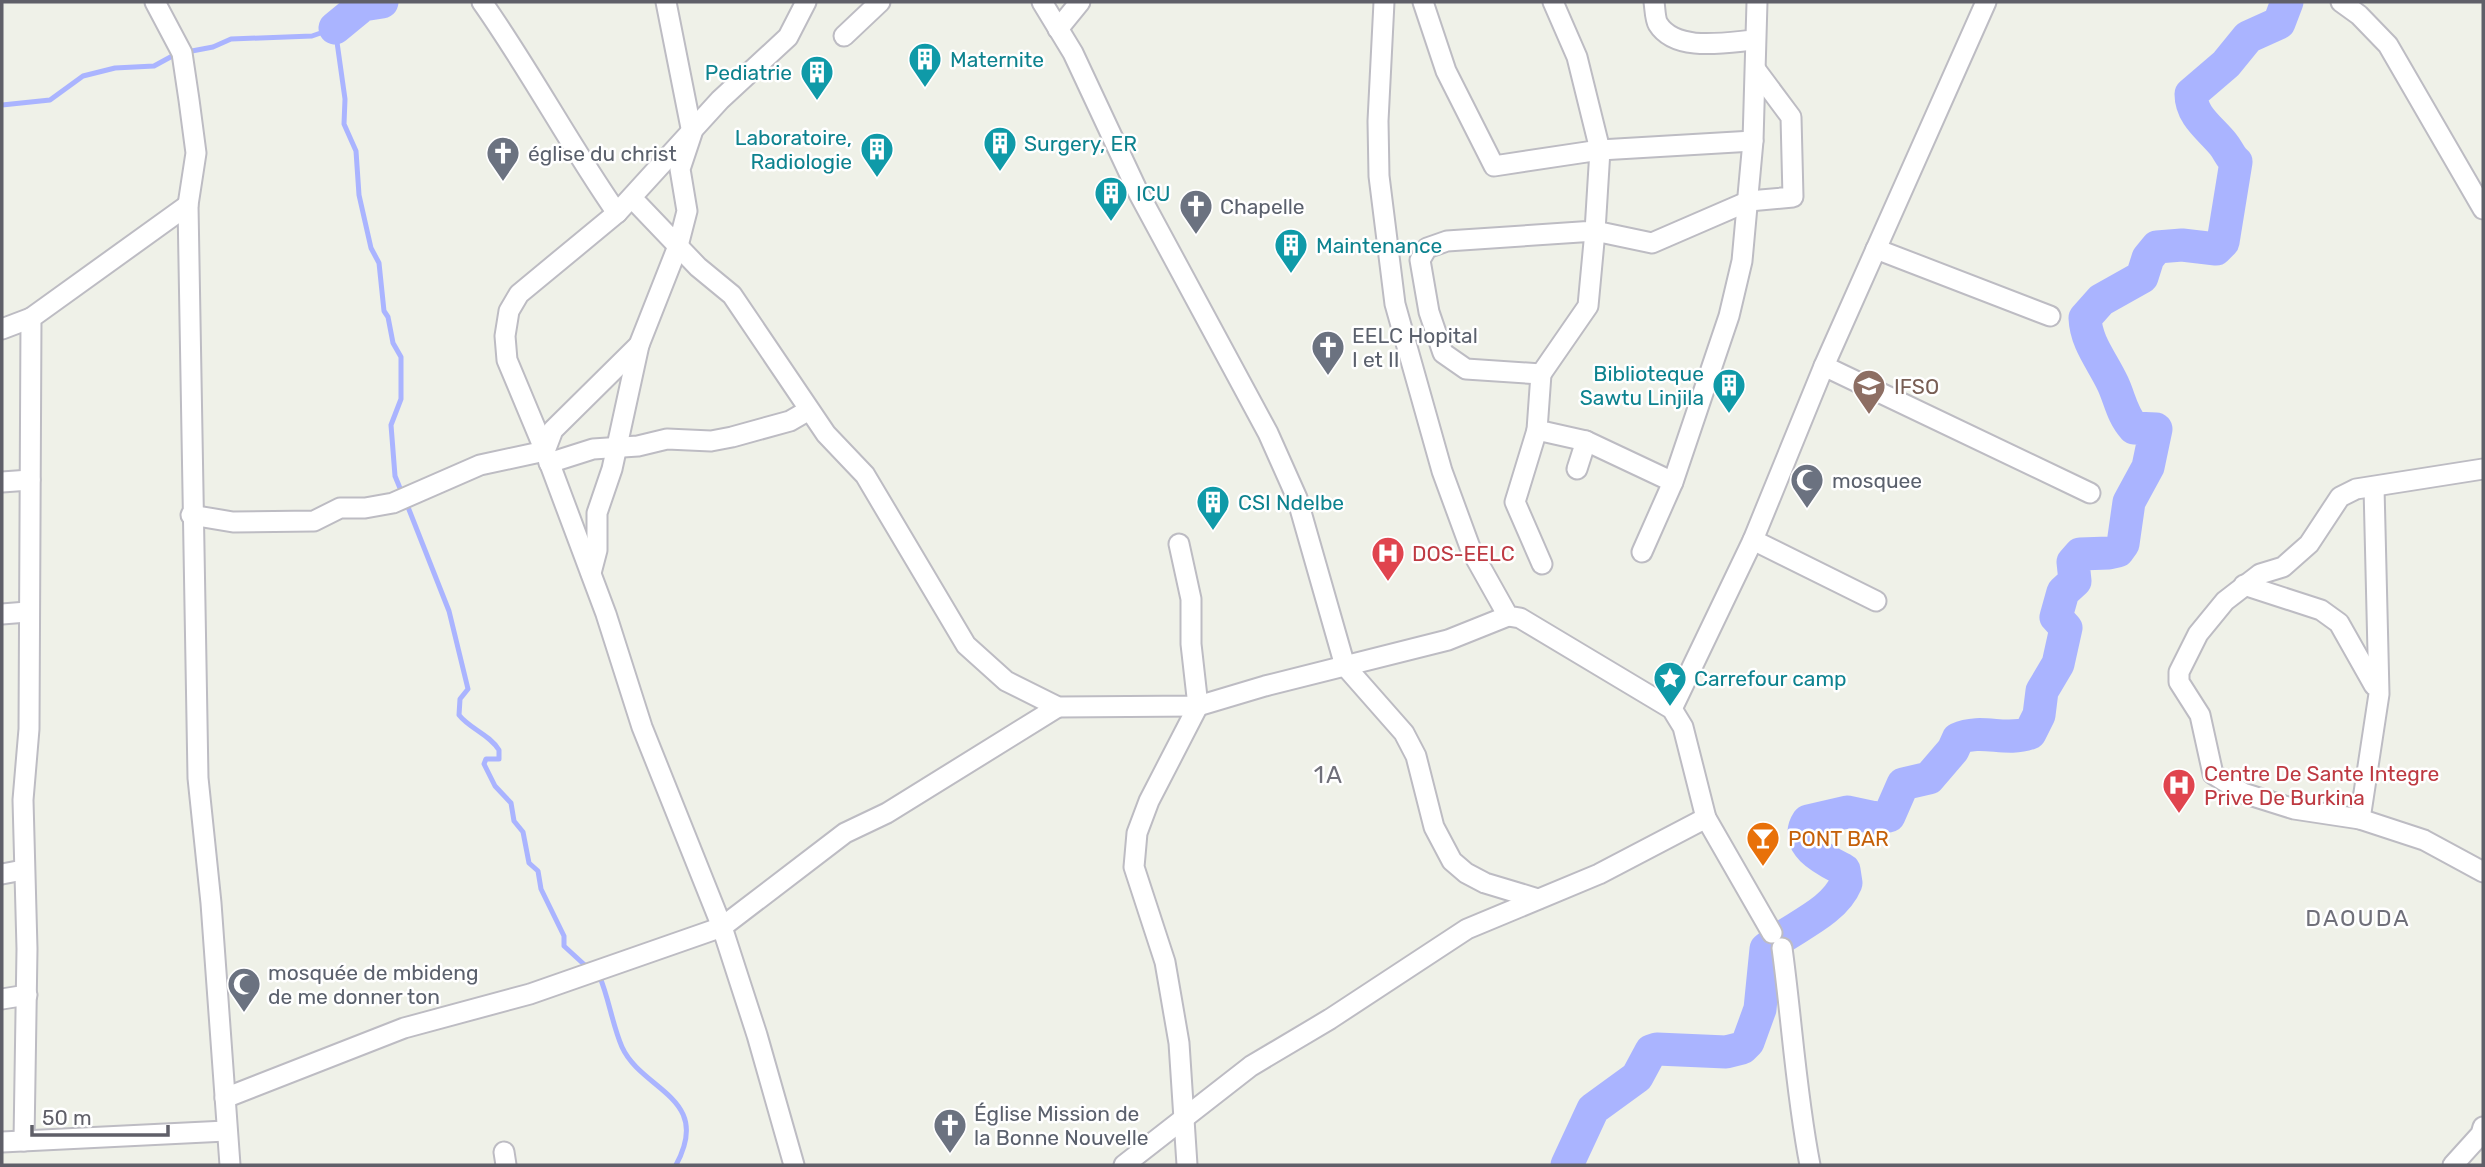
<svg xmlns="http://www.w3.org/2000/svg" width="2485" height="1167" viewBox="0 0 2485 1167" font-family="Rubik,sans-serif">
<style>
.lines{fill:none;stroke-linecap:round;stroke-linejoin:round}
.stream{stroke:#aab4ff;stroke-width:5}
.river{stroke:#aab4ff;stroke-width:33}
.minor-casing{stroke:#bdbcc3;stroke-width:23}
.minor{stroke:#fff;stroke-width:19}
.labels{text-anchor:middle;dominant-baseline:central;stroke-width:5;stroke-linejoin:round;paint-order:stroke}
.culture-label{font-size:21px;fill:#0d838f;stroke:#fff;text-anchor:start}
.worship-label{font-size:21px;fill:#5b616d;stroke:#fff;text-anchor:start}
.education-label{font-size:21px;fill:#785e54;stroke:#fff;text-anchor:start}
.health-label{font-size:21px;fill:#be3a42;stroke:#fff;text-anchor:start}
.food-label{font-size:21px;fill:#c56008;stroke:#fff;text-anchor:start}
.neighbourhood-label{font-size:23px;letter-spacing:2px;fill:#70707a;stroke:#fff}
.quarter-label{font-size:24px;letter-spacing:2px;fill:#70707a;stroke:#fff}
</style>
<rect width="100%" height="100%" fill="#eff1e8"/>
<g class="lines">
<g class="stream">
<path d="M2,105L50,100L83,76L115,68L154,66L176,54L213,47L231,39L312,36L335,28L345,99L344,124L356,151L359,195L371,248L379,263L384,311L388,317L393,343L401,357V399L391,425L395,476L402,493"/>
<path d="M406,502L449,611L468,689L460,699L459,715C470,729 489,734 499,750V759H486L484,764L495,786L511,803L514,821L523,832L529,863L538,871L541,889L564,936V946L588,968"/>
<path d="M599,975C609,998 612,1024 622,1047C642,1091 713,1097 676,1165"/>
</g>
<g class="river">
<path d="M335,28L363,5L382,2"/>
<path d="M1567,1165L1593,1109L1637,1077L1651,1051L1657,1049L1726,1052L1742,1048L1748,1042L1760,1009L1766,949C1790,928 1833,914 1846,883L1844,870C1827,861 1792,845 1808,821L1847,812L1875,818L1889,816L1903,784L1929,778L1953,750L1958,739C1981,728 2006,742 2030,733L2039,715L2042,691L2058,664L2066,628L2056,617L2063,592L2075,581L2073,562L2080,554L2109,553L2118,551L2123,544L2129,502L2148,467L2156,429L2134,428C2122,415 2120,399 2113,384C2103,362 2086,343 2085,318L2101,300L2142,277L2148,258L2157,247L2182,245L2216,249L2223,242L2236,162C2230,157 2228,150 2223,144C2210,128 2191,116 2191,94L2226,64L2248,37L2279,23L2287,2"/>
</g>
<defs>
<g id="minor">
<path d="M155,2L182,53L189,100L196,153L188,205L198,778L211,903L230,1165"/>
<path d="M482,2C530,70 569,144 617,213"/>
<path d="M1042,2L1073,53L1139,194L1268,433L1297,498L1345,666L1404,733L1416,756L1434,827L1452,861L1466,873L1485,883L1538,899"/>
<path d="M1384,2L1378,121L1379,176L1395,304L1442,471L1471,550L1508,616L1520,618L1672,709L1683,727L1706,818L1772,933"/>
<path d="M1423,2L1446,71L1494,166L1600,150L1595,231L1447,241L1427,248L1420,260L1429,312L1443,353L1466,369L1541,374L1588,306L1595,231L1652,243L1749,201L1793,197L1791,117L1756,70"/>
<path d="M1553,2L1577,57L1600,150L1753,141"/>
<path d="M1654,2C1655,8 1655,19 1658,24C1676,53 1728,42 1755,40"/>
<path d="M2341,2L2359,15L2388,45L2483,209"/>
<path d="M1058,29L1080,2"/>
<path d="M844,36L880,2"/>
<path d="M632,198L698,267L732,295L826,434L865,475L966,645L1006,681L1058,707L1198,706L1265,686L1448,640L1508,616"/>
<path d="M1876,249L2050,316"/>
<path d="M2,329L31,318"/>
<path d="M1824,366L2090,493"/>
<path d="M1541,374L1537,430L1586,441L1577,469"/>
<path d="M1537,430L1515,502L1542,564"/>
<path d="M1586,441L1673,482"/>
<path d="M549,463L593,449L638,446L667,439L711,441L732,437L790,421L809,410"/>
<path d="M2483,469L2356,489L2340,497L2309,544L2283,567L2260,574L2225,601L2198,634L2179,672V682L2200,715L2213,774L2243,793L2294,809L2360,819L2424,840L2483,872"/>
<path d="M2,482L30,480"/>
<path d="M191,515L233,522L314,521L340,508H365L393,503L480,465L545,451L553,430L639,345L678,246L687,211L680,169L692,133L666,2"/>
<path d="M1753,540L1876,601"/>
<path d="M1179,544L1191,599V644L1198,706L1149,801L1137,833L1134,867L1165,962L1179,1043L1187,1165"/>
<path d="M1642,552L1673,482L1729,316L1742,261L1753,141L1757,2"/>
<path d="M591,573L597,550V513L612,469L639,345"/>
<path d="M2244,585L2321,610L2339,623L2374,685"/>
<path d="M2,614L27,612"/>
<path d="M1672,709L1753,540L1824,366L1986,2"/>
<path d="M2360,819L2379,694L2374,487"/>
<path d="M2,874L23,870"/>
<path d="M1782,948C1792,1021 1796,1094 1810,1165"/>
<path d="M2,999L27,995"/>
<path d="M225,1098L404,1028L530,994L722,927L845,833L887,813L1058,707"/>
<path d="M24,1141L27,949L23,800L29,729L31,318L188,205"/>
<path d="M2,1142L226,1131"/>
<path d="M504,1152L506,1165"/>
<path d="M794,1165L757,1035L722,927L642,727L606,614L545,451L507,360L505,336L509,311L519,294L617,213L720,100L788,37L806,2"/>
<path d="M1124,1165L1251,1066L1330,1019L1467,929L1599,874L1706,818"/>
<path d="M2453,1165L2481,1134L2483,1127"/>
</g>
</defs>
<use href="#minor" class="minor-casing"/>
<use href="#minor" class="minor"/>
</g>
<defs>
<symbol id="building-pin" viewBox="-11 -11 22 30"><path d="M0 17L-7.5 6A9.5 9.5 0 1 1 7.5 6Z" fill="#0f9aa8" stroke="#fff"/><path d="M-4-6H4V6H1V3H-1V6H-4ZM-2.5-4.3h1.7v1.8h-1.7ZM.8-4.3h1.7v1.8H.8ZM-2.5-1h1.7V.8h-1.7ZM.8-1h1.7V.8H.8Z" fill="#fff"/></symbol>
<symbol id="church-pin" viewBox="-11 -11 22 30"><path d="M0 17L-7.5 6A9.5 9.5 0 1 1 7.5 6Z" fill="#6b7280" stroke="#fff"/><path d="M-1.2-6h2.4v3.5h3.3v2.4h-3.3V6h-2.4V-.1h-3.3v-2.4h3.3Z" fill="#fff"/></symbol>
<symbol id="university-pin" viewBox="-11 -11 22 30"><path d="M0 17L-7.5 6A9.5 9.5 0 1 1 7.5 6Z" fill="#8d6e63" stroke="#fff"/><path d="M0-5L7-2L0 1L-7-2ZM-4 1L0 2.5L4 1V4Q0 6-4 4Z" fill="#fff"/></symbol>
<symbol id="mosque-pin" viewBox="-11 -11 22 30"><path d="M0 17L-7.5 6A9.5 9.5 0 1 1 7.5 6Z" fill="#6b7280" stroke="#fff"/><path d="M3.5-4.9A6 6 0 1 0 3.5 4.9A5 5 0 1 1 3.5-4.9Z" fill="#fff"/></symbol>
<symbol id="hospital-pin" viewBox="-11 -11 22 30"><path d="M0 17L-7.5 6A9.5 9.5 0 1 1 7.5 6Z" fill="#e0444e" stroke="#fff"/><path d="M-5-5h3v3.5h4V-5h3V5h-3V1.5h-4V5h-3Z" fill="#fff"/></symbol>
<symbol id="sight-pin" viewBox="-11 -11 22 30"><path d="M0 17L-7.5 6A9.5 9.5 0 1 1 7.5 6Z" fill="#0f9aa8" stroke="#fff"/><path d="M0-6L1.8-2.2L6-1.7L2.9 1.2L3.7 5.4L0 3.3L-3.7 5.4L-2.9 1.2L-6-1.7L-1.8-2.2Z" fill="#fff"/></symbol>
<symbol id="bar-pin" viewBox="-11 -11 22 30"><path d="M0 17L-7.5 6A9.5 9.5 0 1 1 7.5 6Z" fill="#e8710a" stroke="#fff"/><path d="M-6-5H6L.8 .8V4.5H3.5V6h-7V4.5H-.8V.8Z" fill="#fff"/></symbol>
</defs>
<g fill-rule="evenodd">
<use href="#building-pin" x="906" y="40" width="38" height="52"/>
<use href="#building-pin" x="798" y="53" width="38" height="52"/>
<use href="#building-pin" x="981" y="124" width="38" height="52"/>
<use href="#building-pin" x="858" y="130" width="38" height="52"/>
<use href="#church-pin" x="484" y="134" width="38" height="52"/>
<use href="#building-pin" x="1092" y="174" width="38" height="52"/>
<use href="#church-pin" x="1177" y="187" width="38" height="52"/>
<use href="#building-pin" x="1272" y="226" width="38" height="52"/>
<use href="#church-pin" x="1309" y="328" width="38" height="52"/>
<use href="#building-pin" x="1710" y="366" width="38" height="52"/>
<use href="#university-pin" x="1850" y="367" width="38" height="52"/>
<use href="#mosque-pin" x="1788" y="461" width="38" height="52"/>
<use href="#building-pin" x="1194" y="483" width="38" height="52"/>
<use href="#hospital-pin" x="1369" y="534" width="38" height="52"/>
<use href="#sight-pin" x="1651" y="659" width="38" height="52"/>
<use href="#hospital-pin" x="2160" y="766" width="38" height="52"/>
<use href="#bar-pin" x="1744" y="819" width="38" height="52"/>
<use href="#mosque-pin" x="225" y="965" width="38" height="52"/>
<use href="#church-pin" x="931" y="1106" width="38" height="52"/>
</g>
<g class="labels">
<g class="culture-label">
<text x="950" y="59">Maternite</text>
<text x="792" y="72" text-anchor="end">Pediatrie</text>
<text x="852" y="137" text-anchor="end">Laboratoire,<tspan x="852" dy="24">Radiologie</tspan></text>
<text x="1024" y="143">Surgery, ER</text>
<text x="1136" y="193">ICU</text>
<text x="1316" y="245">Maintenance</text>
<text x="1704" y="373" text-anchor="end">Biblioteque<tspan x="1704" dy="24">Sawtu Linjila</tspan></text>
<text x="1238" y="502">CSI Ndelbe</text>
<text x="1694" y="678">Carrefour camp</text>
</g>
<g class="worship-label">
<text x="528" y="153">église du christ</text>
<text x="1220" y="206">Chapelle</text>
<text x="1352" y="335">EELC Hopital<tspan x="1352" dy="24">I et II</tspan></text>
<text x="1832" y="480">mosquee</text>
<text x="268" y="972">mosquée de mbideng<tspan x="268" dy="24">de me donner ton</tspan></text>
<text x="974" y="1113">Église Mission de<tspan x="974" dy="24">la Bonne Nouvelle</tspan></text>
</g>
<g class="education-label">
<text x="1894" y="386">IFSO</text>
</g>
<g class="health-label">
<text x="1412" y="553">DOS-EELC</text>
<text x="2204" y="773">Centre De Sante Integre<tspan x="2204" dy="24">Prive De Burkina</tspan></text>
</g>
<g class="food-label">
<text x="1788" y="838">PONT BAR</text>
</g>
<g class="neighbourhood-label">
<text x="2358" y="918">DAOUDA</text>
</g>
<g class="quarter-label">
<text x="1329" y="775">1A</text>
</g>
</g>
<rect width="2485" height="1167" fill="none" stroke="#5f5f68" stroke-width="7"/>
<path d="M32 1125v10h136v-10" fill="none" stroke="#5f5f68" stroke-width="3.5"/>
<text x="42" y="1125" font-size="21" fill="#5f5f68" stroke="#ffffff" stroke-width="5" paint-order="stroke">50 m</text>
</svg>
